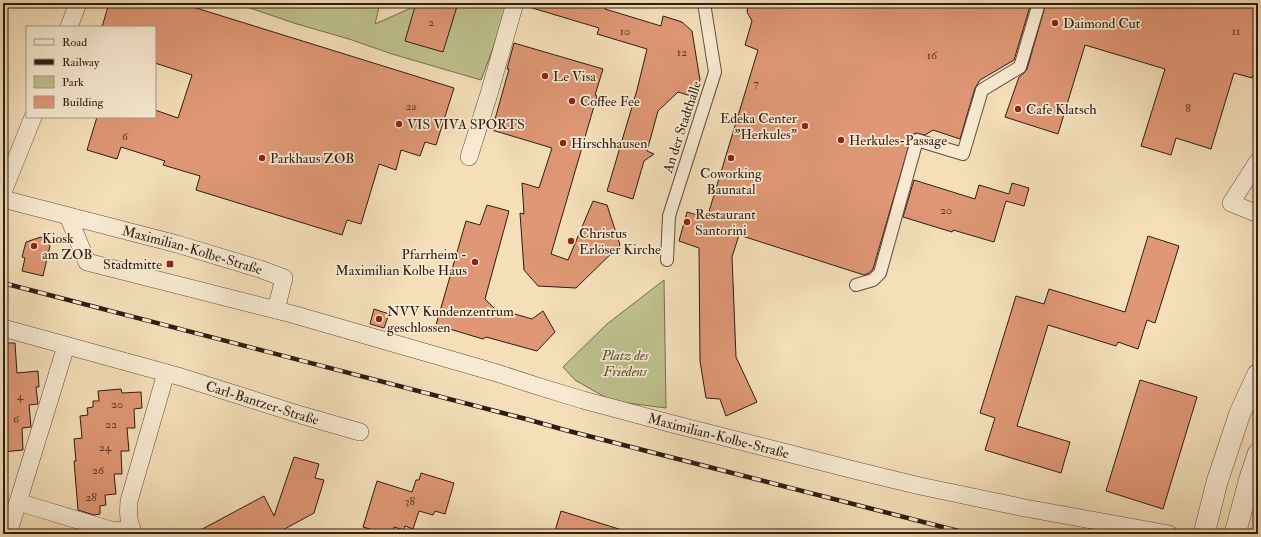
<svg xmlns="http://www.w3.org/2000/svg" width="1261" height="537" viewBox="0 0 1261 537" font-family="'IM FELL Double Pica',serif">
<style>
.green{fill:#bec18d;stroke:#766e51}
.building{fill:#df9775;stroke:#2e1c15}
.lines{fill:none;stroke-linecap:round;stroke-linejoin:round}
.pedestrian-casing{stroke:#604d3e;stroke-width:14}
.minor-casing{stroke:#604d3e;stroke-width:18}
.tertiary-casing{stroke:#604d3e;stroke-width:22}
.pedestrian{stroke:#f8ead2;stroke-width:12}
.minor{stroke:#f8ead2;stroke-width:17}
.tertiary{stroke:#f8ead2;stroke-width:21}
.rail-casing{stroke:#2e1c15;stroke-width:4.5}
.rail{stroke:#f8ead2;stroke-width:3;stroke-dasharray:9;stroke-linecap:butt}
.poi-dot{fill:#8f2418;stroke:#f8ead2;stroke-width:1.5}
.labels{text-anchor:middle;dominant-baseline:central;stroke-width:3.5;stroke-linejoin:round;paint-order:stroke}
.number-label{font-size:12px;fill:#5a3b2d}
.poi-label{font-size:14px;fill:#2e1c15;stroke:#f8ead2;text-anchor:start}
.street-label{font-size:14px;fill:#2e1c15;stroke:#f8ead2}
.park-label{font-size:14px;font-style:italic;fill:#594e39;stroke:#f8ead2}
</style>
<rect width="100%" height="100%" fill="#f4dfb9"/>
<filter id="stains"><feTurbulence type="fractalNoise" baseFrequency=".005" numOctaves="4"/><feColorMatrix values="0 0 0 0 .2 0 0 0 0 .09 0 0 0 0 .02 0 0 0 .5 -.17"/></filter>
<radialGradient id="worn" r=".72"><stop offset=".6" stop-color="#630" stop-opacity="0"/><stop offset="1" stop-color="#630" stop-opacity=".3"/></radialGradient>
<g class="green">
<path d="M235,3H380L375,24L422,3H510L481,80L392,54L349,39L297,24Z"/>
<path d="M664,280L666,408L612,401L575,380L563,367L607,324Z"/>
</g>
<g class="building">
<path d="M109,3H180L454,88L436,145L425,142L420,156L401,150L396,170L379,164L361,224L347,220L342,235L196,190L200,176L163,165L165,161L121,147L117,159L87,150L97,117H155V110L178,118L192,75L155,63V27H102Z"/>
<path d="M416,3H458L443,52L405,41Z"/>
<path d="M529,3H607L605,9L661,26L663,16L682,22L692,31L700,80L694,97L678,92L658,111L647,151L654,154L644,161L633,199L607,191L637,90L647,49L597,34L599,28L529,7Z"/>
<path d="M749,3H1031L1014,60L980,80L975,88L960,139L933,130L925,135L916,133L912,135L873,269L869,273L864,275L739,235L732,257L736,357L757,402L726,416L720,399L706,398L700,361L699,248L679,241L687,212L707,218L758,50L745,45L752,21L747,12Z"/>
<path d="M1046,3H1258V59L1252,78L1234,73L1211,149L1176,138L1171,155L1141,146L1165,69L1085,45L1058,134L1005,117L1019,77L1024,73L1027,69Z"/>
<path d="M514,43L603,69L595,95L597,96L551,254L568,260L593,201L607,205L620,245L576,288L538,286L524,270L520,213L524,214L522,183L539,188L552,148L492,130L509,69H507Z"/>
<path d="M914,180L975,199L979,185L1009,194L1012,183L1029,188L1024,206L1006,201L994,242L953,230L952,232L903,217Z"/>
<path d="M487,205L509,211L485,299L494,308L532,319L543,311L555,332L537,351L486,337L483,339L436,325L466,221L480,225Z"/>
<path d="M1148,236L1179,246L1155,323L1147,320L1138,349L1118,342L1116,346L1048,325L1017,426L1070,442L1061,473L985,450L995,418L980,413L1016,296L1044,304L1049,289L1125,312Z"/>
<path d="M41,237L50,246L43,276L22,271L25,258L22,257L26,242Z"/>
<path d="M374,309L389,314L384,328L370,324Z"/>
<path d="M3,343H15L17,373L38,371L39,387H36L38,404L29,405L31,427L22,428L23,450L3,452Z"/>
<path d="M1140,380L1197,397L1163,509L1106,491Z"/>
<path d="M121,389L122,393L141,392L142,408L134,409L135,428H127L129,451H121L122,474H114L116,494L105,495L106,505L100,506V514L94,515L78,510L74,461H76L74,439L82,438L80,416L88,415L87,408L93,407V401H99L98,391Z"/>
<path d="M294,457L319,464L315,478L324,480L314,513L281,531L283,534H193L264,496L274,516Z"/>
<path d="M421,473L454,483L445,514L435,511L433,515L419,511L413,529L405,526L404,530L394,527L392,534H386L363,527L377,481L412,492L416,480H419Z"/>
<path d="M561,511L622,530L621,534H554Z"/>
</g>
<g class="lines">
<defs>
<g id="pedestrian">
<path d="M667,260L669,216L715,72L704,3"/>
<path d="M856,285L873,280L880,273L917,140L963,154L982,90L1020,67L1039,3"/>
</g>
<g id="minor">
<path d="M69,27L78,3"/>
<path d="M469,157L489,94L515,3"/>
<path d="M1258,161L1231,203L1258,214"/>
<path d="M3,192L33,117"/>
<path id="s1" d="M3,199L177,244L260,269L284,278L276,310"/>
<path id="s2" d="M68,216L87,262L292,314L497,373L537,386L583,400L669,423L858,471L920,486L1025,508L1169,534"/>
<path id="s3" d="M3,328L181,377L301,415L360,432"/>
<path d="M18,502L66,346"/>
<path d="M8,534L18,502L114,531L122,530L130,527"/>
<path d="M134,534C128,522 128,514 129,501L166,373"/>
</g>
<g id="tertiary">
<path d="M1204,534L1217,482L1240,413L1258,374"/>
<path d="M1235,534L1250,478L1258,454"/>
</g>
</defs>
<use href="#pedestrian" class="pedestrian-casing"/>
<use href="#minor" class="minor-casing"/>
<use href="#tertiary" class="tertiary-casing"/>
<use href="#pedestrian" class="pedestrian"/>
<use href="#minor" class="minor"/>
<use href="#tertiary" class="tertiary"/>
<defs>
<path id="rail" d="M3,283L526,419L565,430L970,534"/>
</defs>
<use href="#rail" class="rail-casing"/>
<use href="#rail" class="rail"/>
</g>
<g class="poi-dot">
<circle cx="1055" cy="23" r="4"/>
<circle cx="545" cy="76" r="4"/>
<circle cx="572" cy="101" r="4"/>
<circle cx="1018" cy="109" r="4"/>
<circle cx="399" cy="124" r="4"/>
<circle cx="805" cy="126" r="4"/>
<circle cx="841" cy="140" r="4"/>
<circle cx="563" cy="143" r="4"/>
<circle cx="262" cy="158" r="4"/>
<circle cx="731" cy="158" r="4"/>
<circle cx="687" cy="222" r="4"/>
<circle cx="571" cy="241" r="4"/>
<circle cx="34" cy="246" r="4"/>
<circle cx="475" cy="262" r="4"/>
<rect x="166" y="260" width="8" height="8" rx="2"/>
<circle cx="379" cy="319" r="4"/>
</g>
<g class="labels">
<g class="number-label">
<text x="431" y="22">2</text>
<text x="625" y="31">10</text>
<text x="1236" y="31">11</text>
<text x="682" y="52">12</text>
<text x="932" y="55">16</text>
<text x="756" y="83">7</text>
<text x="411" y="106">2a</text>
<text x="1188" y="108">8</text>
<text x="125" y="136">6</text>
<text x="946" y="210">20</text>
<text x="20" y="396">4</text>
<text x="117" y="404">20</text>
<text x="16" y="419">6</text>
<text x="111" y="424">22</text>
<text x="105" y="447">24</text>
<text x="98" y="470">26</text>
<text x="91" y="497">28</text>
<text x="410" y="501">38</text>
</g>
<g class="poi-label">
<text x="1063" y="23">Daimond Cut</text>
<text x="553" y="76">Le Visa</text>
<text x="580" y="101">Coffee Fee</text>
<text x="1026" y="109">Cafe Klatsch</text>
<text x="797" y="118" text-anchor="end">Edeka Center<tspan x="797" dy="16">"Herkules"</tspan></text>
<text x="407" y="124">VIS VIVA SPORTS</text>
<text x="849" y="140">Herkules-Passage</text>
<text x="571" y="143">Hirschhausen</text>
<text x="270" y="158">Parkhaus ZOB</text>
<text x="731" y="173" text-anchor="middle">Coworking<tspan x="731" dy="16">Baunatal</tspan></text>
<text x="695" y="214">Restaurant<tspan x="695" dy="16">Santorini</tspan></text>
<text x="579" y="233">Christus<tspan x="579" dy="16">Erlöser Kirche</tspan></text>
<text x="42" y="238">Kiosk<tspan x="42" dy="16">am ZOB</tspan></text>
<text x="467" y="254" text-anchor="end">Pfarrheim -<tspan x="467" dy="16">Maximilian Kolbe Haus</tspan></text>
<text x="162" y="264" text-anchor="end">Stadtmitte</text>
<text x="387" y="311">NVV Kundenzentrum<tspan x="387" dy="16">geschlossen</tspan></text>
</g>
<g class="street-label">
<text transform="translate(682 127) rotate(-72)">An der Stadthalle</text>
<text stroke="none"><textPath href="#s1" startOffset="196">Maximilian-Kolbe-Straße</textPath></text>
<text stroke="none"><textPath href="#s3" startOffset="270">Carl-Bantzer-Straße</textPath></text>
<text stroke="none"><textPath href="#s2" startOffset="705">Maximilian-Kolbe-Straße</textPath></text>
</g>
<g class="park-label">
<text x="625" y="355">Platz des<tspan x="625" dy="16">Friedens</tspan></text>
</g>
</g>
<rect width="1261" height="537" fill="none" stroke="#f4dfb9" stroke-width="16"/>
<rect x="4" y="4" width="1253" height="529" fill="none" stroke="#2e1c15" stroke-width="2"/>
<rect x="8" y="8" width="1245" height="521" fill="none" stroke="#2e1c15"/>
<rect x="26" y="26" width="130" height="92" fill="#f8ead2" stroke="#a79886"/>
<rect x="34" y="39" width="20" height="6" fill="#f8ead2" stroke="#a79886"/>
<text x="62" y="46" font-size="12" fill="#2e1c15">Road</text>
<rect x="34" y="59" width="20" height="6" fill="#2e1c15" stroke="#a79886"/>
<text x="62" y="66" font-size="12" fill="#2e1c15">Railway</text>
<rect x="34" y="76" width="20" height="12" fill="#bec18d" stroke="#a79886"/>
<text x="62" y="86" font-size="12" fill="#2e1c15">Park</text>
<rect x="34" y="96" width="20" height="12" fill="#df9775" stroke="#a79886"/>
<text x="62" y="106" font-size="12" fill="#2e1c15">Building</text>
<rect width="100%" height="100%" filter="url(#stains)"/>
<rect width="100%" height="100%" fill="url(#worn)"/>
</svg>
